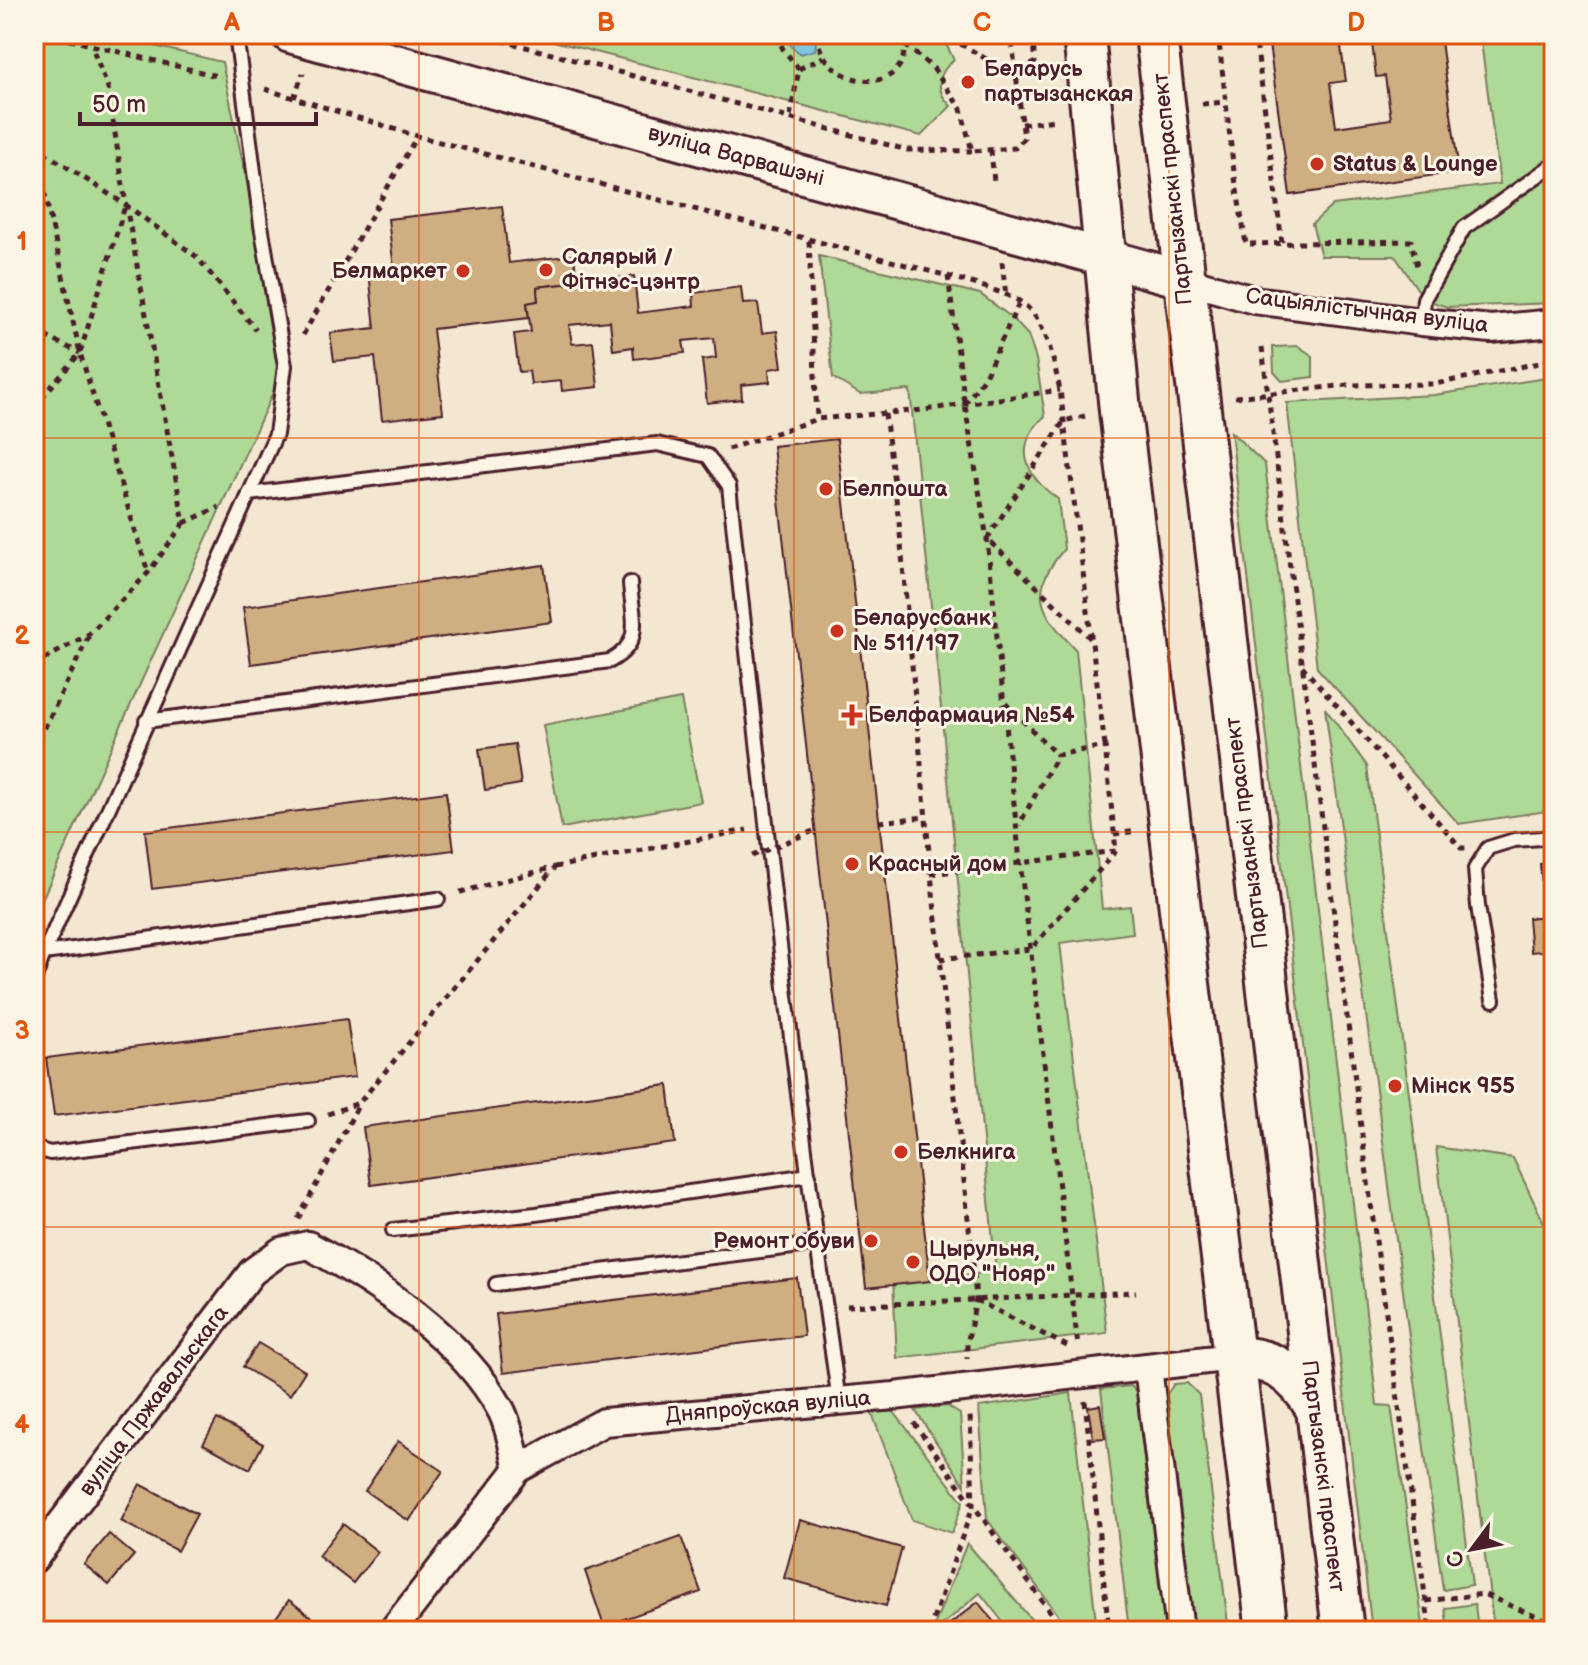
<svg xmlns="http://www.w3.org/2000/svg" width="1588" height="1665" viewBox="0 0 1588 1665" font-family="'Balsamiq Sans',sans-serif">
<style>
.green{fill:#afd996;stroke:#7c7c60;stroke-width:2}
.water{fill:#7ec6df;stroke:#698397;stroke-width:2}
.building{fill:#cfae82;stroke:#4a1f2b;stroke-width:2}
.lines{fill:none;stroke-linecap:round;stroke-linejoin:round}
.lane-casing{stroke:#4a1f2b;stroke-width:18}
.street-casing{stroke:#4a1f2b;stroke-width:32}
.secondary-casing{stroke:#4a1f2b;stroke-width:42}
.primary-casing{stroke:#4a1f2b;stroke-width:46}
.path{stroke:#4a1f2b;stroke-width:5;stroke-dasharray:6 6;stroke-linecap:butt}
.lane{stroke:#fcf5e5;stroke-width:12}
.street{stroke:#fcf5e5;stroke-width:26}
.secondary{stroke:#fcf5e5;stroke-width:36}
.primary{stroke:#fcf5e5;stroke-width:40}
.path-bridge{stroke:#4a1f2b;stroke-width:5;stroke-dasharray:6 6;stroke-linecap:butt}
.grid{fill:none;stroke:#e0560e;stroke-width:2;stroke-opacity:0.55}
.poi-dot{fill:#c8321e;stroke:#fcf5e5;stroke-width:3}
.labels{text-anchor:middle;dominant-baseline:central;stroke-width:6;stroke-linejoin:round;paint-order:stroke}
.poi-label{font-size:22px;font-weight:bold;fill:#4a1f2b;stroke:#fcf5e5;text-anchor:start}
.street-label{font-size:22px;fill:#4a1f2b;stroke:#fcf5e5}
.neatline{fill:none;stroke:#e0560e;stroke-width:3}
.grid-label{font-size:26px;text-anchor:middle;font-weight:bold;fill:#e0560e}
</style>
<rect width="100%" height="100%" fill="#f3e7d1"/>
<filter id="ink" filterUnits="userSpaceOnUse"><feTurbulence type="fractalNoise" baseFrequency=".0125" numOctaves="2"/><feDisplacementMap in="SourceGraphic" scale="16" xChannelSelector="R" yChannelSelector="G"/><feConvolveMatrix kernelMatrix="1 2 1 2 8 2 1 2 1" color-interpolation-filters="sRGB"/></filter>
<g filter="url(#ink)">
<g class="green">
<path d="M34,34H104L222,62L285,366L34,917Z"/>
<path d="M526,34H645L677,42L680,34H941L954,60C936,74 935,91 951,106L921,136Z"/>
<path d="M1480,34H1554V303L1447,307L1424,299L1395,256H1321L1312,224L1333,205L1500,184Z"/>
<path d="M819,256L980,294L1011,317L1028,335L1036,359L1045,416C1012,446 1025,476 1058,499L1064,549C1027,593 1040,612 1076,650L1102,909L1130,906L1133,933L1060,943L1107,1333L897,1358L893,1281L996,1272L910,390L860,394L833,378Z"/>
<path d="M1298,346L1313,356V377L1282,381L1274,372L1273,347Z"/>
<path d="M1554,377V810L1459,824L1317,668L1287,403L1434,395Z"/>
<path d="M1231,432L1265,464L1377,1405L1391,1406L1424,1631H1372Z"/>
<path d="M681,699L701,802L562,828L543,725Z"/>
<path d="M1325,708L1367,766L1472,1585L1443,1590Z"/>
<path d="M1436,1147L1513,1158L1554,1244V1631H1494Z"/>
<path d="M1187,1383L1199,1395L1229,1631H1192L1164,1398L1174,1384Z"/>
<path d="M1131,1386L1139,1394L1167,1631H1129L1101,1389Z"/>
<path d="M1071,1393L1097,1631H1070L987,1519L979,1407Z"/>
<path d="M947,1406L960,1414L965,1486L915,1410Z"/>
<path d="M871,1411L894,1412L963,1502L952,1533L912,1520Z"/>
<path d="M967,1543L1041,1631H1010L980,1593L935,1631H932Z"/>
<path d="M1475,1604L1478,1631H1448L1445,1608Z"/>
</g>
<path class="water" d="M784,34H812L816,43L815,50L801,54L792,47Z"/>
<g class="building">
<path d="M1339,34L1346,81L1330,83L1336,127L1391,119L1385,76L1376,77L1371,34H1440L1459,172L1290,195L1269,44Z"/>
<path d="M502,206L509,263L574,255L577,283L537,287L538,301L527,303L529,318L433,329L443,413L382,420L375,357L334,361L330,333L375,328L369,272L394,269L388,219Z"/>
<path d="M634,276L638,313L694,306L693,293L741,287L743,304L758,303L762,333L777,331L782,367L769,369L770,382L741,385L742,399L707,403L702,360L716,358L714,338L683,341L685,353L634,359L633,347L613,350L610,321L569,325L572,344L593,342L598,387L562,391L561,381L531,384L529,371L519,372L514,334L531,332L527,303L538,301L537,287Z"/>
<path d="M837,439L930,1281L866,1288L773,446Z"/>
<path d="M544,565L552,622L251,664L243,607Z"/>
<path d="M515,744L521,784L485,790L479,749Z"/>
<path d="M446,792L454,850L152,889L145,831Z"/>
<path d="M1554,863V1000L1549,950L1531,952L1528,918L1545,916L1540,864Z"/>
<path d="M347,1019L355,1077L54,1116L46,1058Z"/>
<path d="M668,1085L675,1143L371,1185L363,1127Z"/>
<path d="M797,1278L804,1336L503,1373L496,1314Z"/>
<path d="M258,1343L305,1371L290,1395L243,1367Z"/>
<path d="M1100,1405L1105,1438L1093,1439L1088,1407Z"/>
<path d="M217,1419L263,1444L250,1469L203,1444Z"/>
<path d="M398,1441L443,1471L409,1521L365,1491Z"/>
<path d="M140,1484L197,1514L177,1551L121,1521Z"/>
<path d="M800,1520L902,1548L886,1606L784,1578Z"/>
<path d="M343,1524L378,1552L353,1583L318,1556Z"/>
<path d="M109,1534L134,1555L109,1585L84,1564Z"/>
<path d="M681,1537L701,1592L604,1626L585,1571Z"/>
<path d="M289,1600L330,1631H266Z"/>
<path d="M978,1602L1001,1631H941Z"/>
<path d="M733,1624L767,1631H732Z"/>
</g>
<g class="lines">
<defs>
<g id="lane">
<path d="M1422,322L1424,299L1464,228L1554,164"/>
<path d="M249,494L657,444L708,456L729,486C762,791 795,1097 839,1401"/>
<path d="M146,721L610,661C645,642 632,617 630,583"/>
<path d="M44,953L438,899"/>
<path d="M34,981L44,953L276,434L285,366L261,225L236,34"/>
<path d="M1493,1000L1478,906L1475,869L1488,848L1514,840L1554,837"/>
<path d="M34,1148L50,1153L308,1121"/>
<path d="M393,1230L536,1214L809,1175"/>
<path d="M496,1284L817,1244"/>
</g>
<g id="street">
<path d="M1182,279L1254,300L1422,322L1491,329L1554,323"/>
<path d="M1148,1367L1180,1631"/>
<path d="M34,1559L252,1272L281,1251L308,1245C377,1282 463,1340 501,1410C510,1427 513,1450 518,1469"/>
<path d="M392,1631L518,1469L604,1422L894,1396L1233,1357"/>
</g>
<path id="secondary" d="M290,34L1182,279"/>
<g id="primary">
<path d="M1084,34L1120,411L1267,1631"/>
<path d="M1156,34L1343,1631"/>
<path d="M1233,1357C1273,1358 1294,1372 1315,1406"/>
</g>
</defs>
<use href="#lane" class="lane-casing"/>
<use href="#street" class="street-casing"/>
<use href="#secondary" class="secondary-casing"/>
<use href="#primary" class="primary-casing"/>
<g class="path">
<path d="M46,34L221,77"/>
<path d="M478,34L907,150L972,151"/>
<path d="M776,34L783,49L799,69L790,117"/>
<path d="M817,34C820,90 917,102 903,34"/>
<path d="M954,34L959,43L1017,77L1035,62L1032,34"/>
<path d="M1218,34L1234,172L1246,244L1411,241L1417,266"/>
<path d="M1255,34L1282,243"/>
<path d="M905,45L933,68L961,109L972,151L1015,148L1024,138L1011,34"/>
<path d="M799,69L823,57"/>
<path d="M265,89L417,136L948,276C969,283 1000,290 1019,301C1047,318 1053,360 1060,390L1105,746"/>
<path d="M294,98L303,73"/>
<path d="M1202,104L1225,102"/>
<path d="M1022,124L1057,120"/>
<path d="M34,145L80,353L148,572"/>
<path d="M34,146L126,205L197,257L256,330"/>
<path d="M991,150L994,182"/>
<path d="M809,241L817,419"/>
<path d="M1002,262L1006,296"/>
<path d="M948,276L965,405L987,539L1020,862L1078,1346"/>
<path d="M34,331L80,353"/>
<path d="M303,335L417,136"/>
<path d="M1262,347L1369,1190L1430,1631"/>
<path d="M1235,397L1348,385L1435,384L1554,360"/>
<path d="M965,404L985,376L1020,301"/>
<path d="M34,407L80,353L125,206"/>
<path d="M885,414L899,522L931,874L974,1274L976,1300L967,1344V1359"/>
<path d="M1085,416L1064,421L987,539L1091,639"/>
<path d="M728,449L817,419L924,410L1060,390"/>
<path d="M184,523L219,507"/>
<path d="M34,665L89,634L148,573L184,523L126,205L108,88L92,47"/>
<path d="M1302,666L1461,848H1466"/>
<path d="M1005,703L1057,755"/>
<path d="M34,750L89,636"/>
<path d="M879,822L925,817"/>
<path d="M1114,834L1137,831"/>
<path d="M555,867L747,830"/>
<path d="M931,874L1116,851L1105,746L1057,755L1019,825"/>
<path d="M940,959L1031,949L1116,851"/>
<path d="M328,1114L359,1103L555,867L457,893"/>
<path d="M298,1219L359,1104"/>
<path d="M976,1300L1067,1346"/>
<path d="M847,1306L1136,1292"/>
<path d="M1085,1401L1109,1631"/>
<path d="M914,1423L1064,1631"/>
<path d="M1426,1601L1483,1594L1554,1624"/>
<path d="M929,1631L973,1506L970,1413"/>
</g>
<use href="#lane" class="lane"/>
<use href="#street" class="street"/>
<use href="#secondary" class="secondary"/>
<use href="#primary" class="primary"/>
<path class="path-bridge" d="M752,856L816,830"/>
</g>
</g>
<path class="grid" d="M419,34V1631M794,34V1631M1169,34V1631M34,438H1554M34,832H1554M34,1227H1554"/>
<g class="poi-dot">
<circle cx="968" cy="82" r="8"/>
<circle cx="1317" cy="164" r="8"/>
<circle cx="546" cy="270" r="8"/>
<circle cx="463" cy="271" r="8"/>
<circle cx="826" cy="489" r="8"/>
<circle cx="837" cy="631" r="8"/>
<path d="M848 703h8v8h8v8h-8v8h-8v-8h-8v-8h8z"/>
<circle cx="852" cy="864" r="8"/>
<circle cx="1395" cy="1086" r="8"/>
<circle cx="901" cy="1152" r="8"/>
<circle cx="871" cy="1241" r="8"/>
<circle cx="913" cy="1262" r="8"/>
</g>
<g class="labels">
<g class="poi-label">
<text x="984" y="69">Беларусь<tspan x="984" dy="25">партызанская</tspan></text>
<text x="1333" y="164">Status &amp; Lounge</text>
<text x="562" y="257">Салярый /<tspan x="562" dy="25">Фітнэс-цэнтр</tspan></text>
<text x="447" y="271" text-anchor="end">Белмаркет</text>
<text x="842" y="489">Белпошта</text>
<text x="853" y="618">Беларусбанк<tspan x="853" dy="25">№ 511/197</tspan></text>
<text x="868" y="715">Белфармация №54</text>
<text x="868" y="864">Красный дом</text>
<text x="1411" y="1086">Мінск 955</text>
<text x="917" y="1152">Белкнига</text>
<text x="855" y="1241" text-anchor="end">Ремонт обуви</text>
<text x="929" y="1249">Цырульня,<tspan x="929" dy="25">ОДО "Нояр"</tspan></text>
</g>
<g class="street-label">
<text transform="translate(736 156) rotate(15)">вуліца Варвашэні</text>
<text transform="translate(1173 189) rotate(-96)">Партызанскі праспект</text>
<text transform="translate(1367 311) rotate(7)">Сацыялістычная вуліца</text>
<text transform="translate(1247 833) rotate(-97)">Партызанскі праспект</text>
<text transform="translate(154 1401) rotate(-53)">вуліца Пржавальскага</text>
<text transform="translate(768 1407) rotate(-5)">Дняпроўская вуліца</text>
<text transform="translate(1323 1476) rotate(83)">Партызанскі праспект</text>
</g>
</g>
<rect width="1588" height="1665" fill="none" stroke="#fcf5e5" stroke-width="88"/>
<g transform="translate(1472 1549) rotate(238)" stroke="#fcf5e5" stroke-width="6" paint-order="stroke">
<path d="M0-6L14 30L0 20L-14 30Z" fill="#4a1f2b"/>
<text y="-12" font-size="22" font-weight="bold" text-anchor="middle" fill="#4a1f2b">С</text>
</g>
<path d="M80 112v12h236v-12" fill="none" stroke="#4a1f2b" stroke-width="4"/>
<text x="92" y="112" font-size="24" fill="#4a1f2b" stroke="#fcf5e5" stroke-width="6" paint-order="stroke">50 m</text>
<rect x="44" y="44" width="1500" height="1577" class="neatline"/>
<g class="grid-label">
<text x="232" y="31">A</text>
<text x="606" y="31">B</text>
<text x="982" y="31">C</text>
<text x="1356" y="31">D</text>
<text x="22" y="250">1</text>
<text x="22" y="644">2</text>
<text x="22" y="1039">3</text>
<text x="22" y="1433">4</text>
</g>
</svg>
